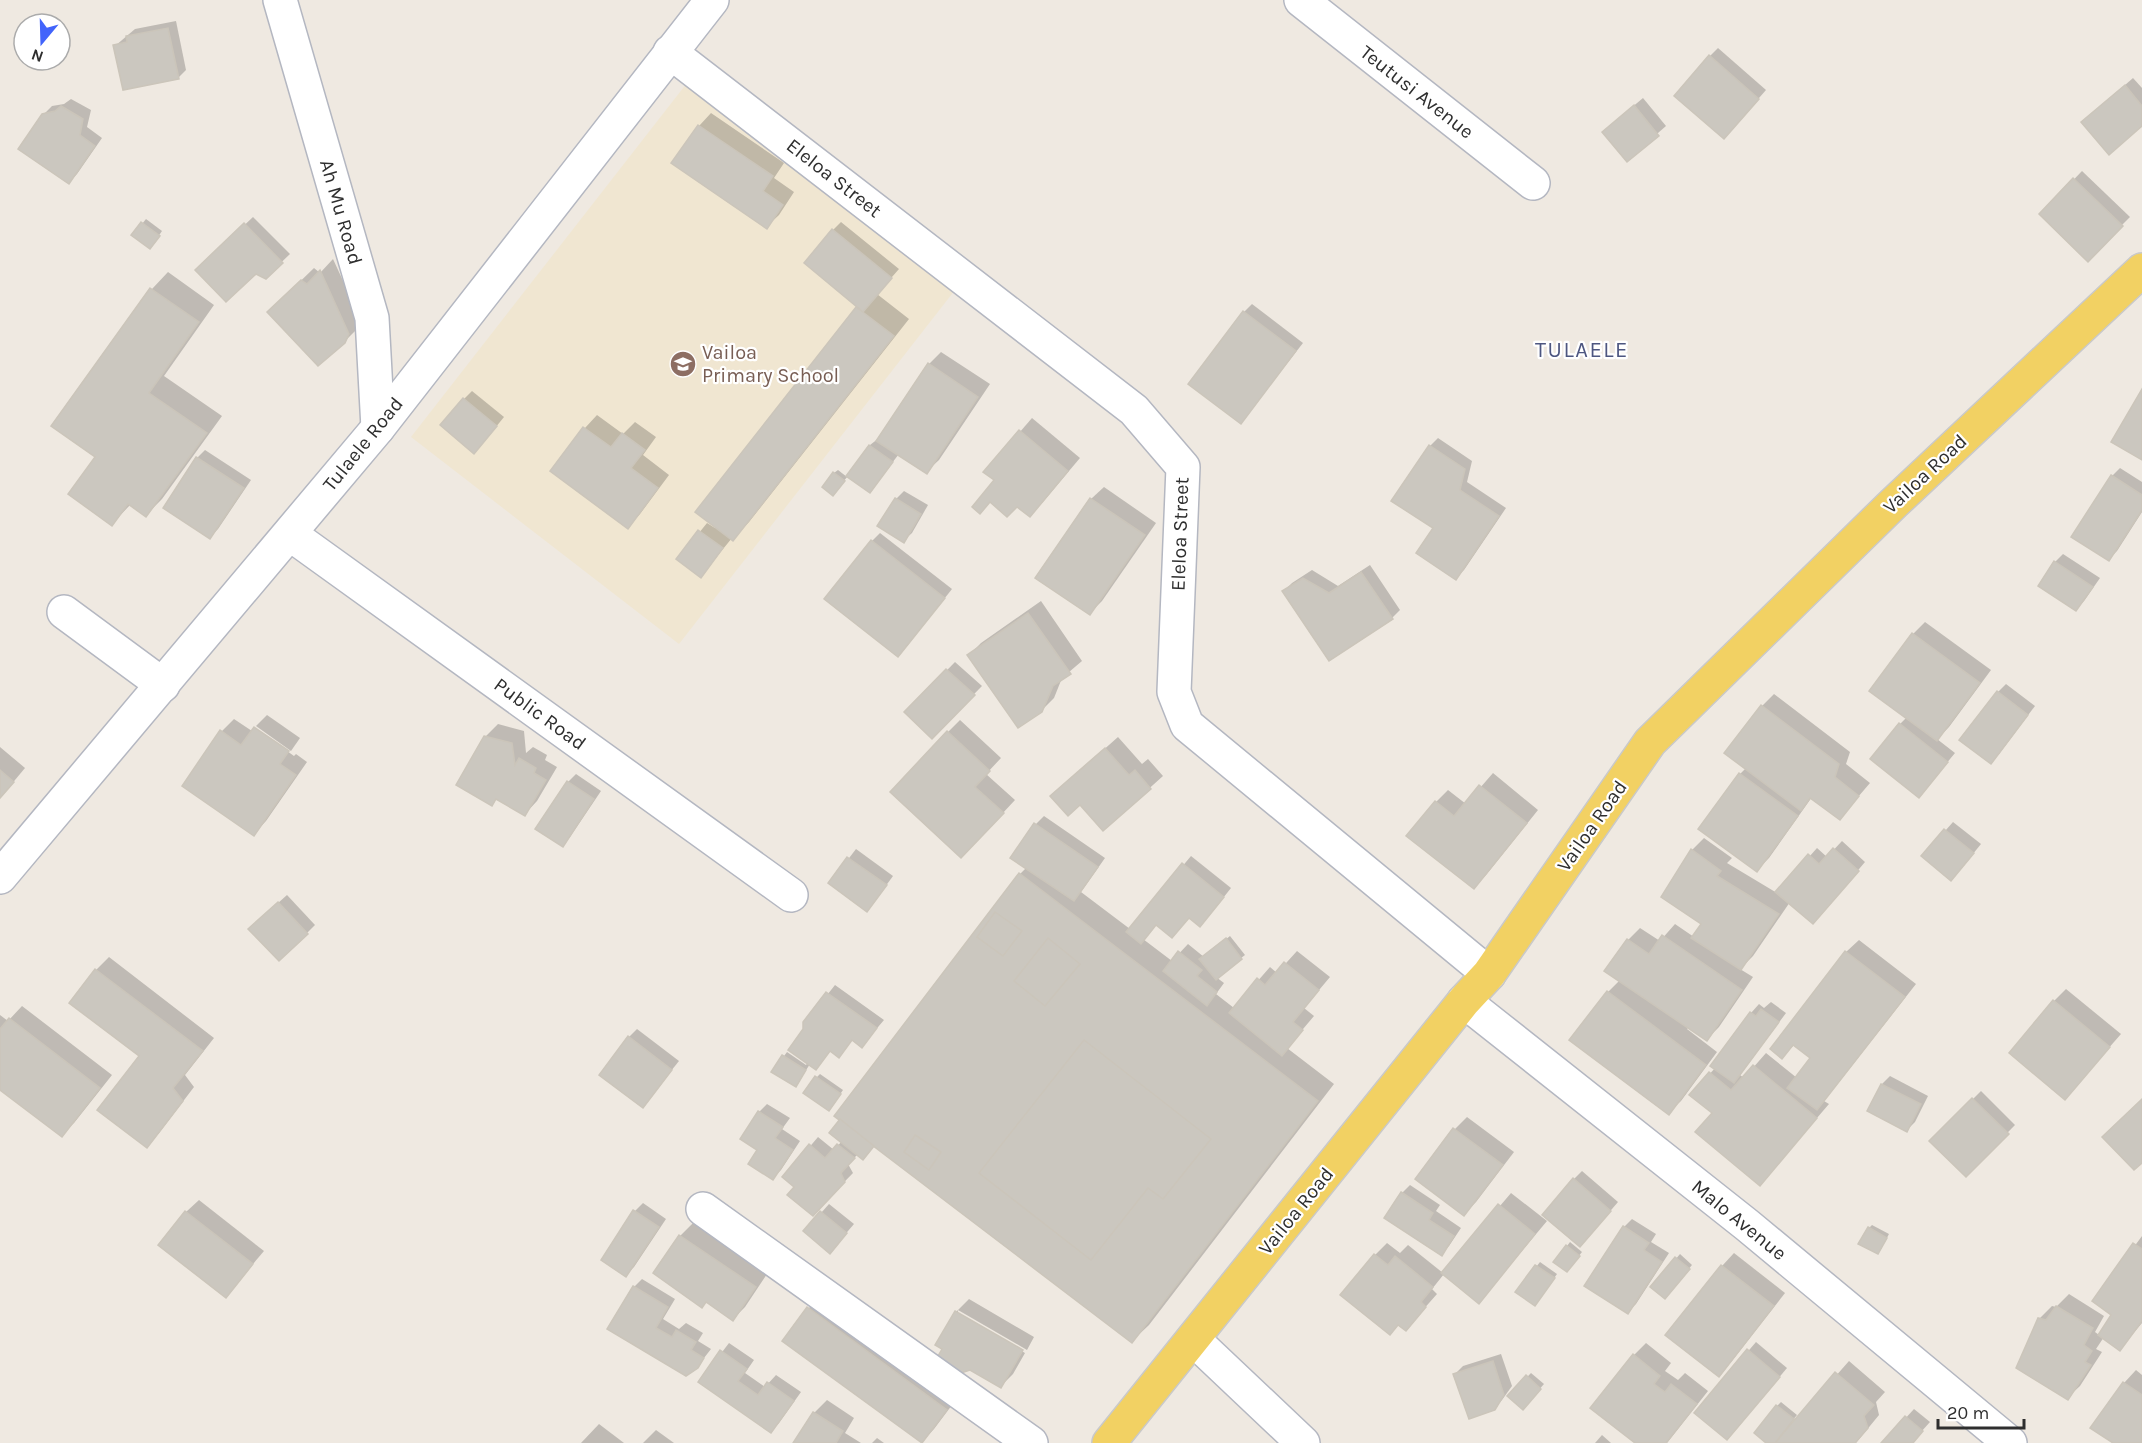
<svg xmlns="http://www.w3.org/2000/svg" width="2142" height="1443" viewBox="0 0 2142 1443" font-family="Karla,sans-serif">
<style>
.education{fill:#f0e6d1}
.shadow{fill:#0003}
.building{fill:#cbc7bf;stroke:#cbc5ba;stroke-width:1.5}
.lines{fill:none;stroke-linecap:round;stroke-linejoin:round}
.minor-casing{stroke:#b4b7c1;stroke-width:36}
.major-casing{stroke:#c9c9c9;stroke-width:36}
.minor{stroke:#fff;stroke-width:33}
.major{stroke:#f2d163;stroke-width:33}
.labels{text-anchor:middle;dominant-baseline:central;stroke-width:4.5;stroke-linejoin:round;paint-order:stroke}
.street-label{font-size:20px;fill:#2e2e2e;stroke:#fff}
.education-label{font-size:20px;fill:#785e54;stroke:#fff;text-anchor:start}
.quarter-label{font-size:22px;letter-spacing:1.5px;fill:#4d5680;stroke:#fff}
</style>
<rect width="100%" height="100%" fill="#efe9e1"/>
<path class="education" d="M687,83L955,290L679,644L411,437Z"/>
<g class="shadow">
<path d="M176,21L186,70L178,78L115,46L135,29Z"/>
<path d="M1718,48L1766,90L1732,129L1710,56Z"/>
<path d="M2133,78L2142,88V125L2091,115Z"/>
<path d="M1643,98L1666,126L1627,160L1612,124Z"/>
<path d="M71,99L91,110L87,127L102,138L77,174L69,182L43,115L52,106L64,104Z"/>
<path d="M711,113L784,163L774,178L794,192L779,215L766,227L699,126Z"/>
<path d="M2082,171L2130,217L2088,259L2041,214Z"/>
<path d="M253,217L290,254L266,277L255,272L197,270Z"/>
<path d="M146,219L162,231L153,244L133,235Z"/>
<path d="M841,222L899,269L877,294L909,319L749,522L733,539L732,538L701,576L678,559L707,523L715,528L717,526L697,511L859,306L833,230Z"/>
<path d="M333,259L361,320L357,329L344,342L281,300L314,268L320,273Z"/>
<path d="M168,272L214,305L164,376L222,416L162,499L146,515L130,505L112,524L97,457L53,426L152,289Z"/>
<path d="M1252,304L1303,343L1241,422L1244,312Z"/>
<path d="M941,352L990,384L939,460L926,472L899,454L870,491L848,476L836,490L834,473L838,470L847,477L870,445L879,438L929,364Z"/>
<path d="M472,391L504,417L482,444L464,399Z"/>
<path d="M597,415L623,434L635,422L656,437L643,455L669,475L640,514L628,527L552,471L585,428Z"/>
<path d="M1032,418L1080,458L1042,503L996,480L985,472Z"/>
<path d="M1438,438L1472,461L1467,482L1506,508L1464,570L1456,578L1435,528L1430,446Z"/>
<path d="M205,450L251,480L218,529L210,537L197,458Z"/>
<path d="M2120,468L2142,482V512L2117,551L2109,559L2112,476Z"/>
<path d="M1104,487L1156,523L1102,601L1090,613L1091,499Z"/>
<path d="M904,491L928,505L912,533L903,541L896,499Z"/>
<path d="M880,533L952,589L906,647L872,541Z"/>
<path d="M2063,554L2100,578L2084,601L2076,609L2055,562Z"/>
<path d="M1370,565L1400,610L1392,618L1284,591L1292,583L1312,570L1338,586Z"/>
<path d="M1041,601L1082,661L1062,678L1054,698L1041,711L969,655L981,643Z"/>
<path d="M1925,622L1991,670L1949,727L1937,739L1955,753L1926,788L1900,724L1907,717L1913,634Z"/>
<path d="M955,662L982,686L932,737L906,712Z"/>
<path d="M2006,684L2035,706L1999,754L1998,692Z"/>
<path d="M1774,694L1850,752L1846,764L1870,783L1840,818L1812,797L1769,858L1757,870L1740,774L1746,768L1762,706Z"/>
<path d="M267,715L300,738L291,751L256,726Z"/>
<path d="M234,719L252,731L255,728L294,756L296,754L307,762L266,821L254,834L222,731Z"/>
<path d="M960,720L1001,758L986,774L1015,800L974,844L948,732Z"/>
<path d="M498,724L524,731L526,753L533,747L547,755L545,760L557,767L537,801L525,814L497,798L491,804L485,737Z"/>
<path d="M1118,737L1142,764L1148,759L1163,776L1104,829L1065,784Z"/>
<path d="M0,747L25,768L0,798Z"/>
<path d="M1493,773L1538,810L1486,875L1474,887L1436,802L1448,790L1466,804Z"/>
<path d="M576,774L601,791L570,837L562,845L568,782Z"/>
<path d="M1044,816L1105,858L1081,892L1130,929L1191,856L1231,888L1208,917H1190L1172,936L1157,924L1143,939L1172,961L1188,944L1204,957L1230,936L1245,955L1216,977L1224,983L1216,994L1234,1008L1270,967L1277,973L1297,951L1330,977L1304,1008L1314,1016L1287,1048L1334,1084L1149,1325L1132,1341L874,1145L858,1154L848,1164L853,1173L813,1214L796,1186L784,1177L818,1137L834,1150L842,1141L1020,874L1027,867L1036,824Z"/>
<path d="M1953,822L1981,844L1959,871L1923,856Z"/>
<path d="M1704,838L1732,858L1727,863L1777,893L1817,848L1827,857L1842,841L1865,862L1821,914L1790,902L1753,956L1740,969L1753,977L1719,1027L1707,1039L1689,1027L1687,1029L1717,1052L1681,1101L1668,1113L1571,1040L1608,992L1620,980L1628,940L1640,928L1660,941L1675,924L1694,937L1703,923L1692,850Z"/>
<path d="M856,849L893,876L874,902L830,883Z"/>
<path d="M287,895L315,925L307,933L258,921Z"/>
<path d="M1859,940L1916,984L1824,1101L1829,1104L1760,1184L1714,1113L1692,1094L1715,1068L1751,1013L1759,1004L1764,1008L1771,1002L1786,1013L1740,1075L1744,1078L1766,1053L1797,1078L1813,1057L1795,1044L1782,1057L1772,1049L1846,952Z"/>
<path d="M109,957L214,1038L185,1075L194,1087L159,1133L147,1146L141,1056L71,1003L96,970Z"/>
<path d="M835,985L884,1020L862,1046L853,1039L839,1056L831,1050L810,1064L799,1081L773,1071L787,1052L806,1065L808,1062L805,1023Z"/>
<path d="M2066,989L2121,1034L2065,1098L2054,1001Z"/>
<path d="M22,1006L112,1075L74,1123L61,1135L0,1088V1015L8,1021Z"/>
<path d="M637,1029L679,1061L643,1106L629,1037Z"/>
<path d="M820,1074L843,1090L832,1106L817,1077Z"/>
<path d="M1890,1076L1928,1096L1915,1122L1907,1130L1869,1111L1882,1084Z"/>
<path d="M1981,1091L2015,1125L1966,1175L1931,1141Z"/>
<path d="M767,1104L790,1118L782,1129L800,1141L781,1170L773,1178L759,1149L742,1138L759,1112Z"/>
<path d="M1467,1117L1514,1152L1476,1202L1464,1214L1417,1179L1455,1129Z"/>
<path d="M1582,1171L1618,1202L1588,1237L1574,1179Z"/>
<path d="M1410,1185L1440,1205L1436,1211L1461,1228L1449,1246L1441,1254L1402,1193Z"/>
<path d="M1511,1193L1547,1221L1479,1302L1444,1274L1432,1289L1437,1294L1406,1329L1375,1255L1387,1243L1400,1253L1408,1245L1443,1273Z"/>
<path d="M199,1200L264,1251L226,1296L186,1212Z"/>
<path d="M643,1203L666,1219L634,1267L626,1275L635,1211Z"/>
<path d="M829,1204L854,1224L830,1252L805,1231Z"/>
<path d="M1632,1219L1656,1234L1651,1242L1669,1253L1636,1304L1628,1312L1624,1227Z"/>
<path d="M693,1223L767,1274L745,1307L733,1319L707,1301L655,1273L680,1236Z"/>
<path d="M1872,1225L1889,1234L1881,1249L1869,1228Z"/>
<path d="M2142,1236V1323L2120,1349L2104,1337L2096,1349L2102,1352L2080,1386L2067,1398L2039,1319L2052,1306L2056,1307L2069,1294L2104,1316L2095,1332L2099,1335L2113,1315L2094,1301Z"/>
<path d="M1570,1242L1582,1252L1570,1267L1567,1246Z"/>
<path d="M1734,1253L1785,1293L1731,1362L1719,1375L1667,1334L1722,1266Z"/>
<path d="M1680,1254L1692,1265L1668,1293L1653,1286Z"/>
<path d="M1540,1262L1557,1274L1538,1301L1517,1292Z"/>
<path d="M642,1279L675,1299L663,1319L679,1329L686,1323L703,1333L698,1341L711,1349L697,1367L609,1328L634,1287Z"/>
<path d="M821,1295L958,1397L934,1429L922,1442L784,1340L809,1308Z"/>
<path d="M969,1299L1034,1337L1027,1350L958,1310V1314L1025,1353L1013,1374L1001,1386L937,1345L956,1312Z"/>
<path d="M1756,1342L1787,1368L1735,1430L1696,1412Z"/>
<path d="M729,1343L754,1360L745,1373L765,1387L776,1375L801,1392L779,1423L771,1431L700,1381Z"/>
<path d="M1646,1343L1671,1363L1665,1371L1678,1380L1685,1373L1708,1391L1667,1443H1637L1634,1355Z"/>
<path d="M1501,1354L1512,1386L1502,1400L1494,1409L1455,1374L1463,1366Z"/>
<path d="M1849,1361L1885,1392L1876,1402L1879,1415L1856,1443H1769L1777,1406L1781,1402L1797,1415L1781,1434L1783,1436Z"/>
<path d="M2136,1370L2142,1375V1443H2115L2124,1383Z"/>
<path d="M1531,1373L1544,1384L1523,1408L1509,1396Z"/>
<path d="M827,1400L854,1418L845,1433L861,1443H795L814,1413Z"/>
<path d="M1914,1409L1930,1422L1911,1443H1883Z"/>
<path d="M599,1424L624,1443H581Z"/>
<path d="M656,1430L674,1443H643Z"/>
<path d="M1602,1435L1611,1443H1595Z"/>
<path d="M877,1438L884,1443H872Z"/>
</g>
<g class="building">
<path d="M168,28L179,79L123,90L113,45L127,42L126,36Z"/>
<path d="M1709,55L1759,99L1724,139L1674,96Z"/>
<path d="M2125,85L2142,106V126L2109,155L2081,122Z"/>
<path d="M1634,105L1659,136L1627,162L1602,132Z"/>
<path d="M61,106L83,119L80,135L95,146L69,184L18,149L42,114L55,111Z"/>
<path d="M698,125L773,176L763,191L783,205L767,229L671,163Z"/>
<path d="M2073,178L2123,226L2088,262L2039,214Z"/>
<path d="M141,222L160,236L150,249L131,235Z"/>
<path d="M244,223L283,263L266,279L256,274L226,302L195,270Z"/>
<path d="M832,229L892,278L863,312L804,263Z"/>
<path d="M320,270L349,334L345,343L318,366L267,312L301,280L307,284Z"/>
<path d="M150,288L199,322L149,393L207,433L146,517L128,504L112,526L68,494L95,457L51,426Z"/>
<path d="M856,307L894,336L733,541L695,512Z"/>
<path d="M1243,311L1296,351L1241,424L1188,384Z"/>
<path d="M928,363L978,397L927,474L876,441Z"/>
<path d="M2142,389V460L2111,442Z"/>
<path d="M463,398L497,426L474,454L440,425Z"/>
<path d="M583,427L611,447L622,433L645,450L631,468L658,488L628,529L550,471Z"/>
<path d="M1019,430L1068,471L1030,517L1017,507L1007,517L990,502L980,514L972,507L994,480L983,472Z"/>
<path d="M869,445L893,462L870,493L846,476Z"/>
<path d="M1429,445L1465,469L1460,490L1499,516L1456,580L1416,553L1433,528L1391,501Z"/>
<path d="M196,457L244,488L210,539L163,508Z"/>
<path d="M833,472L845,481L833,496L822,487Z"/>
<path d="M2111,475L2142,495V510L2109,561L2071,537Z"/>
<path d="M895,498L921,514L904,543L877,526Z"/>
<path d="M1090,498L1145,535L1090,615L1035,578Z"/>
<path d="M698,530L723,548L701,578L676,559Z"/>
<path d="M871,540L945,598L898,657L824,599Z"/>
<path d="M2054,561L2093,587L2076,611L2038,586Z"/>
<path d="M1361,572L1393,619L1329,661L1282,591L1303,578L1329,593Z"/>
<path d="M1028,613L1071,674L1053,686L1042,712L1018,728L967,655Z"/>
<path d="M1912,633L1980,683L1937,741L1869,691Z"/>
<path d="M946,669L975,695L932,739L904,712Z"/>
<path d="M1997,691L2028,715L1991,764L1959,740Z"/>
<path d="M1761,705L1839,764L1835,777L1859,796L1840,820L1810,798L1801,811L1724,753Z"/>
<path d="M1899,723L1948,762L1919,798L1870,759Z"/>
<path d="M254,727L289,751L280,764L296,775L254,836L182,786L220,730L241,745Z"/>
<path d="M947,731L990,771L975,787L1004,813L961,858L890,792Z"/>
<path d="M484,736L512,743L515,765L519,758L536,768L534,773L546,780L525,816L496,799L492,806L456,785Z"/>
<path d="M1105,748L1129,775L1135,770L1151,789L1103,831L1080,805L1068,816L1050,796Z"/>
<path d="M0,770L14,782L0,798Z"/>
<path d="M1739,773L1798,816L1757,872L1698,829Z"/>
<path d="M567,781L594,799L563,847L535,829Z"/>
<path d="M1479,785L1527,823L1474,889L1406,836L1435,801L1454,816Z"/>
<path d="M1034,823L1098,867L1074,901L1010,858Z"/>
<path d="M1944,829L1974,853L1951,881L1921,856Z"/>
<path d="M1833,848L1859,871L1813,924L1775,892L1808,854L1819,864Z"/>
<path d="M1691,849L1721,871L1717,876L1779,914L1741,970L1691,938L1701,924L1661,897Z"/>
<path d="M847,857L887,885L867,912L828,883Z"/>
<path d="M1182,863L1224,897L1200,927L1189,918L1172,938L1156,925L1141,944L1126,932Z"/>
<path d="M1019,873L1318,1101L1132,1343L834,1116Z"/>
<path d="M278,902L308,934L279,961L248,929Z"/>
<path d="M995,912L1022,931L1003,956L977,937Z"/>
<path d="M1662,935L1742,990L1707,1041L1604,971L1627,939L1649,954Z"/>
<path d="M1048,938L1080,964L1045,1006L1014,981Z"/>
<path d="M1226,938L1242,959L1216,980L1199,959Z"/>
<path d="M1178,951L1202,970L1197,976L1217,992L1207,1006L1163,971Z"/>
<path d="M1845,951L1905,997L1817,1110L1787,1088L1810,1058L1793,1045L1782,1059L1770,1049Z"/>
<path d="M1284,962L1319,990L1293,1022L1303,1030L1282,1056L1229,1013L1257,978L1265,985Z"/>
<path d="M95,969L203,1051L173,1088L183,1101L147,1148L97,1110L139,1056L69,1003Z"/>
<path d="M1607,991L1706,1065L1669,1115L1569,1040Z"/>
<path d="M826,992L877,1028L862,1048L852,1040L839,1058L830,1051L816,1070L788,1050L803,1029V1022Z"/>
<path d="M2053,1000L2110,1047L2065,1100L2009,1053Z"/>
<path d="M1761,1009L1779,1022L1734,1083L1710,1066L1750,1012L1756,1016Z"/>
<path d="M9,1018L100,1088L62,1137L0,1090V1029Z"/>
<path d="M628,1036L672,1070L643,1108L599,1075Z"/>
<path d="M1084,1040L1211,1139L1163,1199L1148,1188L1091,1260L979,1173Z"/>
<path d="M782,1055L806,1070L796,1087L771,1072Z"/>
<path d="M1753,1065L1817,1118L1760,1186L1695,1132L1712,1113L1689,1095L1709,1072L1731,1090Z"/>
<path d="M815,1076L841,1094L829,1111L803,1093Z"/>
<path d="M1881,1084L1921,1104L1907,1132L1867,1111Z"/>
<path d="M1972,1098L2009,1134L1966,1177L1929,1141Z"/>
<path d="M2142,1099V1163L2134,1170L2102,1137Z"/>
<path d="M758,1111L783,1127L775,1138L793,1150L773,1180L748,1164L757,1150L740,1139Z"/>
<path d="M840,1119L874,1146L863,1160L829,1133Z"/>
<path d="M1453,1128L1503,1165L1464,1216L1415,1179Z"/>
<path d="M915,1135L941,1152L929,1170L904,1152Z"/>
<path d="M809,1144L825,1158L837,1144L855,1158L841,1173L845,1182L813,1216L787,1195L794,1187L782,1177Z"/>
<path d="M1573,1178L1611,1211L1580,1247L1542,1215Z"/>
<path d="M1401,1192L1433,1213L1429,1220L1454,1236L1442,1256L1384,1218Z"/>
<path d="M1498,1204L1535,1234L1479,1304L1441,1273Z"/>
<path d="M633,1210L659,1227L626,1277L601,1260Z"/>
<path d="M185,1211L253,1264L226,1298L158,1245Z"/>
<path d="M820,1211L847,1233L830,1254L803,1231Z"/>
<path d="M1623,1226L1649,1243L1644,1250L1662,1262L1628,1314L1584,1286Z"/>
<path d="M1868,1227L1887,1238L1878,1254L1858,1244Z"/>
<path d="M679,1235L756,1287L733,1321L706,1302L702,1308L653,1273Z"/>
<path d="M2133,1243L2142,1249V1321L2120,1351L2098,1335L2111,1315L2092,1301Z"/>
<path d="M1566,1245L1580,1256L1567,1272L1553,1262Z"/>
<path d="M1374,1254L1388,1265L1395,1256L1433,1287L1421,1302L1426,1307L1406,1331L1398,1325L1390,1335L1340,1295Z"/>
<path d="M1675,1257L1690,1269L1665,1299L1650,1287Z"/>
<path d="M1535,1265L1555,1278L1535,1306L1515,1292Z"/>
<path d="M1721,1265L1774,1306L1719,1377L1665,1335Z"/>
<path d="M633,1286L668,1307L656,1328L672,1337L676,1330L696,1342L691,1350L704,1358L698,1368L686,1376L607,1329Z"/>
<path d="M2056,1306L2093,1328L2084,1345L2092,1351L2085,1362L2091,1365L2068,1400L2016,1368L2038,1318L2046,1320Z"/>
<path d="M807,1307L947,1410L922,1443L782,1341Z"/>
<path d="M955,1311L1023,1350L1001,1388L970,1370L952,1376L933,1365L942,1349L935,1345Z"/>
<path d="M1747,1349L1780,1377L1727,1440L1694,1413Z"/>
<path d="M720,1350L747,1369L738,1381L758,1395L767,1382L794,1401L771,1433L698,1382Z"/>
<path d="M1633,1354L1660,1376L1654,1384L1665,1392L1671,1384L1697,1404L1666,1443H1635L1590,1408Z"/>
<path d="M1493,1361L1504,1395L1495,1410L1469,1419L1453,1374Z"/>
<path d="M1835,1372L1874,1405L1864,1416L1868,1428L1855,1443H1775Z"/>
<path d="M1526,1375L1541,1389L1523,1410L1507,1396Z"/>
<path d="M2123,1382L2142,1395V1443H2113L2090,1428Z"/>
<path d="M1776,1405L1794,1419L1775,1443H1766L1754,1433Z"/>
<path d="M813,1412L843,1431L836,1443H793Z"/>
<path d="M1905,1416L1923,1431L1913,1443H1881Z"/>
</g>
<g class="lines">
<defs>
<g id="minor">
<path d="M280,0L372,318L378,428"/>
<path d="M1301,0L1533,183"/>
<path d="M670,52L1134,410L1183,467L1174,692L1187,725L1489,974"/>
<path d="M290,534L791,895"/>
<path d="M64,612L163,685"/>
<path d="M0,877L378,428L712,0"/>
<path d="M1464,1001L1747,1225L2010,1443"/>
<path d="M703,1209L1031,1443"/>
<path d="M1193,1339L1303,1443"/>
</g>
<path id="major" d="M1109,1443L1464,1001L1489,974L1650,742L1894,503L2142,270"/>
</defs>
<use href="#minor" class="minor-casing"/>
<use href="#major" class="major-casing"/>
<use href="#minor" class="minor"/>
<use href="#major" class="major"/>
</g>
<defs>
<symbol id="school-disc" viewBox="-11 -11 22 22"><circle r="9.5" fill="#8d6e63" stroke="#fff"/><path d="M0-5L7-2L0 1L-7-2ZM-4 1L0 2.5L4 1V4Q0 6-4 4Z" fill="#fff"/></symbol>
</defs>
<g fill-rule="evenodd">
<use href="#school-disc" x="668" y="349" width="30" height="30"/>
</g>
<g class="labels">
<g class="street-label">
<text transform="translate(1417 92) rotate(38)">Teutusi Avenue</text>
<text transform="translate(834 178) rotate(38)">Eleloa Street</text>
<text transform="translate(341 212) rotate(74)">Ah Mu Road</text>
<text transform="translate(363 444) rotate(-51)">Tulaele Road</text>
<text transform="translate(1925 474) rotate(-43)">Vailoa Road</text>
<text transform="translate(1180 534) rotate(-88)">Eleloa Street</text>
<text transform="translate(540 714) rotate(36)">Public Road</text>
<text transform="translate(1592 826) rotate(-55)">Vailoa Road</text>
<text transform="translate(1296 1211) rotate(-51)">Vailoa Road</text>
<text transform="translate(1739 1220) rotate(39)">Malo Avenue</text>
</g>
<g class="education-label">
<text x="702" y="352">Vailoa<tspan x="702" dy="23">Primary School</tspan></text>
</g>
<g class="quarter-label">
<text x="1582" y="350">TULAELE</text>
</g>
</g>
<g transform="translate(42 42) rotate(199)"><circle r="28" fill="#ffffff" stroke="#ababab" stroke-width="1.5"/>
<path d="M0-4.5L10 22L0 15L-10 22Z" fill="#4264fb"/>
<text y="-9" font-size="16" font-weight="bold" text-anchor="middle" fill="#2e2e2e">N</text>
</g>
<path d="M1938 1419v9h86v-9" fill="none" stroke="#2e2e2e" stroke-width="3"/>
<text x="1947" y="1419" font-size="18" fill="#2e2e2e" stroke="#ffffff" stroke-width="4.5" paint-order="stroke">20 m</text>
</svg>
